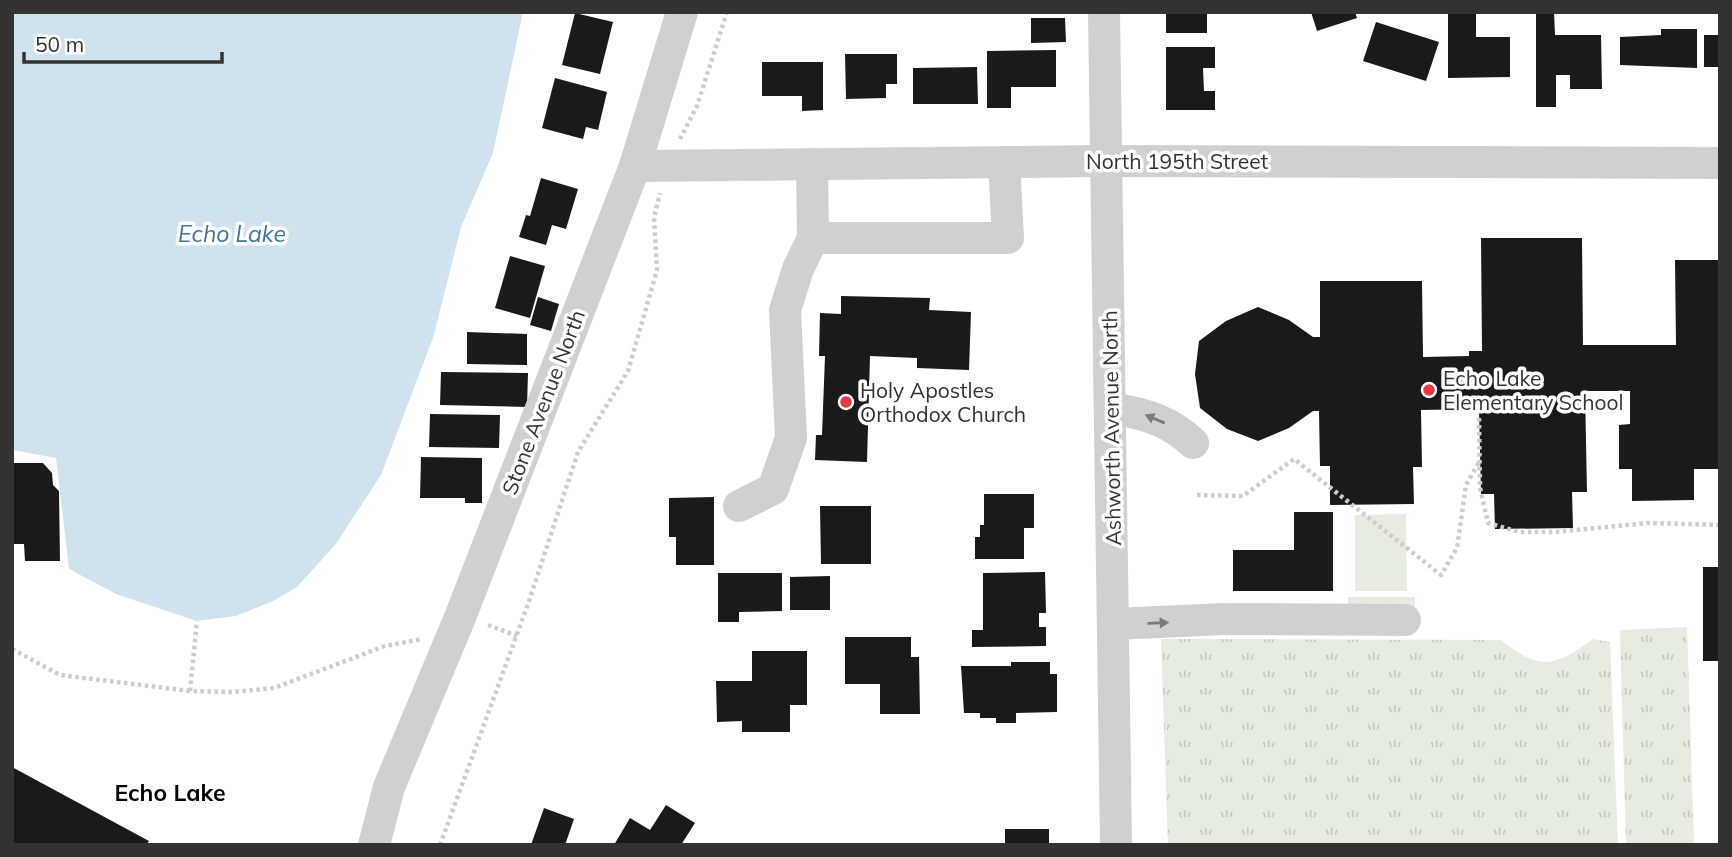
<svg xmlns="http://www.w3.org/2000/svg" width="1732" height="857" viewBox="0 0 1732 857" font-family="Mulish,sans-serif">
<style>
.grass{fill:url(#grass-tufts)}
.pitch{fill:#e6ecdf}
.water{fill:#cfe2ee}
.building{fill:#1a1a1a}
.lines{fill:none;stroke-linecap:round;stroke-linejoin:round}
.path{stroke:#cdcdcd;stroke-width:4.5;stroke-dasharray:3.5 3.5;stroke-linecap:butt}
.minor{stroke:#d0d0d0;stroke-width:32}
.oneway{fill:#7a7a7a}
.poi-dot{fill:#e63946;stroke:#fff;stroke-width:2.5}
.labels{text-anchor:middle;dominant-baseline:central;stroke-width:7;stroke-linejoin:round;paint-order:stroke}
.street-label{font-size:21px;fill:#333;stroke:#fff}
.poi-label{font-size:21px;fill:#333;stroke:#fff;text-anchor:start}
.water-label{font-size:23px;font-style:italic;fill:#3f7597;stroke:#fff}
.neighbourhood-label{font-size:23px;font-weight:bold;fill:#000;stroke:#fff}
</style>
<defs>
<pattern id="grass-tufts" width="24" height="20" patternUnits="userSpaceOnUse" patternTransform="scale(1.75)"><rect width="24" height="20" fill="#e6ecdf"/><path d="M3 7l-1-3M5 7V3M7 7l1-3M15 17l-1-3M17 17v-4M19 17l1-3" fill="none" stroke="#c6cbc0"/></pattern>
</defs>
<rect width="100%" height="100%" fill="#fff"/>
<g class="grass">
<path d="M1687,627L1694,845H1626L1620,630Z"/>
<path d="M1161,639L1501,640C1540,671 1553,668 1593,639L1610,642L1618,845H1168Z"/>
</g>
<g class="pitch">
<path d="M1406,514L1407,591H1355V515Z"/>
<rect x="1348" y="597" width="67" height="33"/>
</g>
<path class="water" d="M12,12H523L493,153L461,227L433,338L381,475L335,545L297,587L273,601L236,616L197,621L116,594L69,569L56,458L12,450Z"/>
<g class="building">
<rect x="1166" y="12" width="41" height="21"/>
<path d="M1311,12H1355L1357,18L1317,31Z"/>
<path d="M1536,12H1554L1555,35H1601L1602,89H1570V75H1556V107H1536Z"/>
<path d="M575,13L613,22L600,74L562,65Z"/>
<path d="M1448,13H1476V37H1510V77L1448,78Z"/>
<path d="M1031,18H1065L1066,42L1031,43Z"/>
<path d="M1376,22L1439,42L1426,81L1363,61Z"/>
<path d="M1661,29H1697V68L1620,65V37L1661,35Z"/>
<rect x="1704" y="35" width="16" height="32"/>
<path d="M1166,47H1215V68H1203L1204,91H1215V110H1166Z"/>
<path d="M1056,50V87H1011V108H987V51Z"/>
<path d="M845,54H897V84H886V98L846,99Z"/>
<path d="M762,62H823V110L802,111V96H762Z"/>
<path d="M977,67L978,104H913V68Z"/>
<path d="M555,78L607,92L598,130L586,127L583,139L542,128Z"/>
<path d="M541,178L578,189L566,229L552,225L546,245L519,237L526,215L530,216Z"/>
<path d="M1481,238H1582L1583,345H1676L1675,260H1720V469H1694V500L1632,501V469H1619V425L1630,424V391H1585L1587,492H1572L1573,528L1495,529L1494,494H1481L1479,409L1421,410L1422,467H1413L1414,504L1330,505V466H1320L1319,411H1313L1289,428L1258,441L1227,429L1200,408L1195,374L1199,341L1226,321L1258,307L1289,320L1313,337H1320V281H1422L1423,357L1469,356V351H1482Z"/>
<path d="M510,256L545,266L530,318L495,308Z"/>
<path d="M841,296L930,298L929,310L971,312L969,370L917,368V358L870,356L867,462L815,460L816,435H822L825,356H819L820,313L841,314Z"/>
<path d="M538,297L559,304L551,331L530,325Z"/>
<path d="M467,332L527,334V365L467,364Z"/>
<path d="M441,372L528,373L527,407L440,405Z"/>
<path d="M430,414L500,415L499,448L429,447Z"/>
<path d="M421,457L482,458V503H465V498H420Z"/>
<path d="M12,463H43L52,473L53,485L59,491L60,561H25L24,544H12Z"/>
<path d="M984,494H1034V528H1024V559H975V537H980V525H984Z"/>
<path d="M714,497V565H676V537H669V498Z"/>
<path d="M820,506H871V564H821Z"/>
<path d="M1294,512H1333V591H1233V550H1294Z"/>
<rect x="1703" y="567" width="17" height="94"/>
<path d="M1045,572L1046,613H1039V627H1046V646L972,647V630H983V573Z"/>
<path d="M718,573H782V611L739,612V622H718Z"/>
<path d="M830,576V610H790V577Z"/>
<path d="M845,637H911V657H919L920,714H880V684H845Z"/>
<path d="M752,651H807V705H790V732H742V721L717,722L716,681H752Z"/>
<path d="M1011,662H1050V674H1057V712L1016,713V723H996V718H980V713H964L961,666H1011Z"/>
<path d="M12,767L149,841L146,845H12Z"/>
<path d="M666,805L695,823L681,845H614L630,818L650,830Z"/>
<path d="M544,808L574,819L565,845H531Z"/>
<rect x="1005" y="829" width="44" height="16"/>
</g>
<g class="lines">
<g class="path">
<path d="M680,139L697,106L727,12"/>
<path d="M1479,418L1480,488L1488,523L1519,532H1555L1648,523L1720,525"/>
<path d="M1197,495L1243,496L1294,459L1441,575L1457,548L1466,485L1479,462"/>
<path d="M488,625L517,636"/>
<path d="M12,649L60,675L190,691L233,692L274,688L385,646L422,639"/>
<path d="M190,691L197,621"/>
<path d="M440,845L528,604L578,452L628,371L657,270L654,218L660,193"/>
</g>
<g class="minor">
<path d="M1104,12L1116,845"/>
<path d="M812,164L813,238"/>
<path d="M635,166L1106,161L1720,163"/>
<path d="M1112,409C1143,412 1170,421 1193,443"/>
<path d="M739,506L773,489L791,438L785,310L798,269L813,238H1008L1004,162"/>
<path d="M1115,624L1224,619L1405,620"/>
<path d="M374,845L389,787L461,615L635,166L682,12"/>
</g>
</g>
<defs><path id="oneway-solid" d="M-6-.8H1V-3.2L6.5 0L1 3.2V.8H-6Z" transform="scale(1.75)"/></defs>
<g class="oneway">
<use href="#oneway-solid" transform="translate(1155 419) rotate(-157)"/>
<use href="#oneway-solid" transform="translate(1158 623) rotate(-2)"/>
</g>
<g class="poi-dot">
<circle cx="1429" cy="390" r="7"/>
<circle cx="846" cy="402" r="7"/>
</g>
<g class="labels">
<g class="street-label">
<text x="1177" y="161">North 195th Street</text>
<text transform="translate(543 402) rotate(-69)">Stone Avenue North</text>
<text transform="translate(1111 428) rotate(-91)">Ashworth Avenue North</text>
</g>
<g class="poi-label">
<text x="1443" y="378">Echo Lake<tspan x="1443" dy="24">Elementary School</tspan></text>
<text x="860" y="390">Holy Apostles<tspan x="860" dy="24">Orthodox Church</tspan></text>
</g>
<g class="water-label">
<text x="232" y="233">Echo Lake</text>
</g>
<g class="neighbourhood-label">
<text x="170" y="792">Echo Lake</text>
</g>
</g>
<rect width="1732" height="857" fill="none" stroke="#333333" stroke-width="28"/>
<path d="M24 52v10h198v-10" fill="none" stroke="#333333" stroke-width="3.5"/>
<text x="35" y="52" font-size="21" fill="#333333" stroke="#ffffff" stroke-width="5" paint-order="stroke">50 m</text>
</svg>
